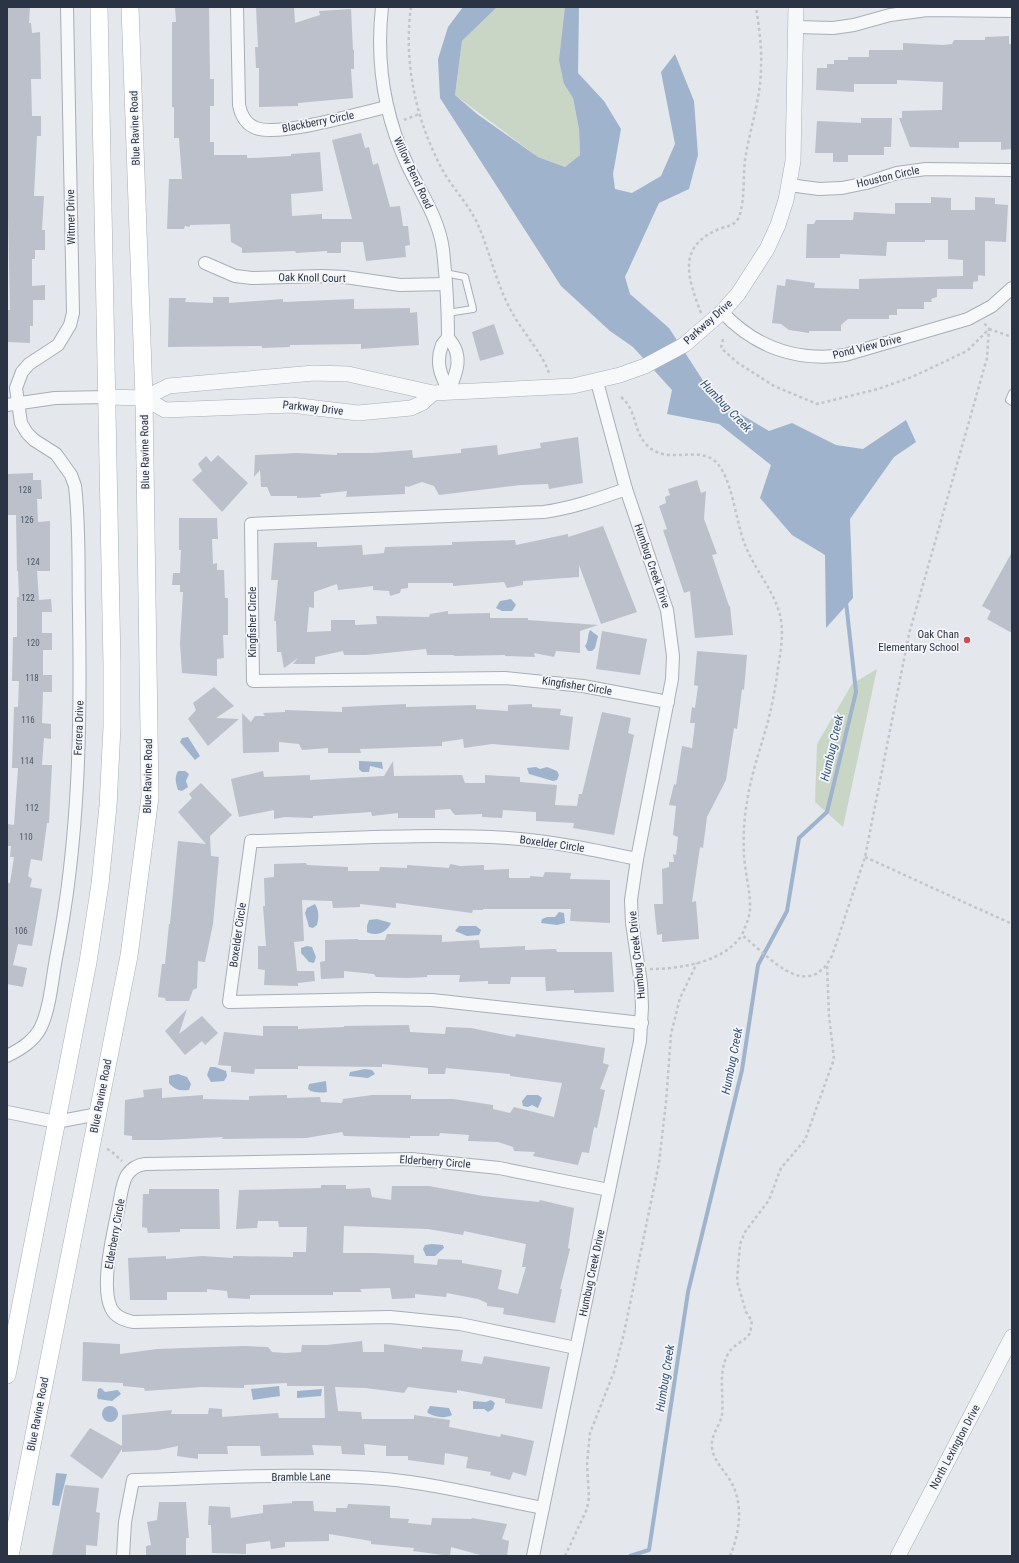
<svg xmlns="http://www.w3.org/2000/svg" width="1019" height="1563" viewBox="0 0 1019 1563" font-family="'Roboto Condensed',sans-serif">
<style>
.green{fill:#c9d6c5}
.water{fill:#9fb4cc}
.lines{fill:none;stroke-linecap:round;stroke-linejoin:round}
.stream{stroke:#9fb4cc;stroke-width:4}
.building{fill:#bbc0ca;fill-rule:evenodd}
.service-casing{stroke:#a9aeb7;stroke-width:8}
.minor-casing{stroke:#a9aeb7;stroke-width:14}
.tertiary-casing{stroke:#a9aeb7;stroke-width:16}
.secondary-casing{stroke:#a9aeb7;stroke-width:18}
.path{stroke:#c2c5cb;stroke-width:2.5;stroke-dasharray:3 3;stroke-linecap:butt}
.service{stroke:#f7f8fa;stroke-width:6}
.minor{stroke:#f7f8fa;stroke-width:12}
.tertiary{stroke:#f7f8fa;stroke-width:15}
.secondary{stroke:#fff;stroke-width:17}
.poi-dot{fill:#d1495b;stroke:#f4f6f9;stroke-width:1.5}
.labels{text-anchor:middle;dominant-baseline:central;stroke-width:3.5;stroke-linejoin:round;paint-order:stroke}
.number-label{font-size:9px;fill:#4f5766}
.street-label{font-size:11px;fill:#2b3445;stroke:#f4f6f9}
.poi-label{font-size:11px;fill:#2b3445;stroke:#f4f6f9;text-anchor:end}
.water-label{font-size:12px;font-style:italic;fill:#34527a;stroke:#f4f6f9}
</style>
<rect width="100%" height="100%" fill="#e4e7ec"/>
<g class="green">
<path d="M497,7H565L566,9L564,84L573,98L579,129L580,155L565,167L538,157L455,95L462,41Z"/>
<path d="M877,669L843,827L815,802L817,744L852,684Z"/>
</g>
<g class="water">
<path d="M463,7H497L462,41L455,95L477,114L538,157L565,167L580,155L579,129L573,98L564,84L559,60L565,7H579L578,73L604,101L621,129L613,174L615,189L632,193L661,176L675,144L661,72L675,54L694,101L698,155L689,189L659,203L625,277L630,294L669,328L715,399L769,431L792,423L836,445L863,449L906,420L916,442L894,457L850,519L853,598L826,628L825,555L792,535L760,498L771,465L719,424L667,414L672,390L633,347L610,331L561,286L440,98L438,59L448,27Z"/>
<path d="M511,599L516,605L512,611H502L496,608L500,601Z"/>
<path d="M590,630L598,636L595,648L592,651H588L585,646C589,641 587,635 590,630Z"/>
<path d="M188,737L200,756L195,760L180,742L182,738Z"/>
<path d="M359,761L382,762L383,769L370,766L369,772H362L359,769Z"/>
<path d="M536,767L540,769L547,767L557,771L559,775L557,780L553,781L529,774L527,768Z"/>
<path d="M178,771H185L189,774L186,781L188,787L182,791L178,790C176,783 174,778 178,771Z"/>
<path d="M315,904C319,911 319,917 317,925L313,928L309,927L305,913L307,908Z"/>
<path d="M559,912L564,913L565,923L557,925L541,923L542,919L547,917H555Z"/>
<path d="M377,919L391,923C387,932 377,937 367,932V926L369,920Z"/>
<path d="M459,926H476L481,930L479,935L467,936L455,931Z"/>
<path d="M307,946L312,947L316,957L314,963L309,962L301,953V948Z"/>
<path d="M210,1067H215L226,1071L227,1076L224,1081L211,1082L207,1075Z"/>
<path d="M365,1069L372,1070L375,1074L368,1078L349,1076L350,1072Z"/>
<path d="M178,1074L187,1077L191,1084L189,1090C180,1091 175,1090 169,1083V1076Z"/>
<path d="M326,1081L327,1092C321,1093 312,1093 308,1089L309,1084Z"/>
<path d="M527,1095H538L542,1098L538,1108L532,1105L528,1107L523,1106L522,1101Z"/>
<path d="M432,1244L443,1245L444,1248L435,1256H426L423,1249L425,1245Z"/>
<path d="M279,1386L280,1396L253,1400L251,1389Z"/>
<path d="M101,1388L105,1392L118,1390L121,1394L112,1401L98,1399L97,1396L98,1389Z"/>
<path d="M322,1389L321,1396L297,1398V1391Z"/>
<path d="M491,1400L495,1403L493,1409L488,1412L484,1409H473V1401L486,1402Z"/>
<path d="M430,1406L449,1408L452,1415C445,1419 433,1417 427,1412Z"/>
<circle cx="110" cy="1414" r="8"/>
<path d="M56,1473L67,1474L59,1506L52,1505Z"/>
</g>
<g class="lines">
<path class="stream" d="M630,1556L649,1550L688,1292L742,1070L758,965L787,911L799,838L827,812L856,692L846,602"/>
</g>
<g class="building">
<path d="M7,7H30L29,23H31L32,33L40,32L41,79H31L32,116H41V136H37L34,196H44L42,230H45V250H35V259H32V286L45,285V300H33V326H30V343L7,342V310H10L8,216L7,215Z"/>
<path d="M175,7H209L210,79H214V106H210V142H214V155H247V158H252L291,156V154L320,152L323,191L291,194L292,216L322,214V219H352L332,140L361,133L365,148L369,147L373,165L378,163L390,207L400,206L403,226H408L410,245L405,246L406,257L366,261L363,242H341V253H327V251L296,253L295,251L242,253V248L231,242L230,224L190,225V227L185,226L184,229H167L169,179H182L179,138H174V107H172V22H176Z"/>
<path d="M256,7H294L295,23L320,15L319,11L351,9L353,50H354V69H351L353,98L298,103V106L259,107V68H256L255,47H258Z"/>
<path d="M1009,36V44H1012V149L1001,150V142H959V148L910,147L899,118H902V111L942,110L943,82L897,80V84H854V92L816,90L817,68H827V64H834V60H848V57H869V50H903V43L943,45L952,44L954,40H985V37Z"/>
<path d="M861,118H892L891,147H884V155H848V162H833V153H815L817,121L861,123Z"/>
<path d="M931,197L951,198V210H975V197L995,198V204L1008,205L1006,242L985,241V276L978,275V281L973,282V289H937V297L931,299L932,302H924V309H897V315H889V319H848L841,325V331H809V333L789,330L781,324L772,323L777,285L785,286L786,279L815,283L814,288L859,289V279L963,276V260L948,259V240H925V242H887L886,256L840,254V258H806L807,224H814L816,220H853L854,212L895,214V203H931Z"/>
<path d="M213,297H229V303L283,299V302L354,299V309L410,308V313L417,312L419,345L361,349V344L290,345V347L262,348V346L168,347L169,298H186L185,302L213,303Z"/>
<path d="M494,324L504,354L480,361L472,332Z"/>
<path d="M578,437L583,483L549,489L548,484L521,485L439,495L434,486L422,482L408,487L405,486V494L346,497L347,491L320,494L321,497L297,498V496H271L267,487H261L260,470L254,477L255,455L297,453L337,455V453H373L412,450L413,458L461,453V449L497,445L498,455L541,448L540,443Z"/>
<path d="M218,455L248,483L222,512L192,480L202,471L198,464L206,456L211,462Z"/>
<path d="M33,473V480H41L42,499H37L38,522L50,521V571H37L39,600L51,599L52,612H42V633H52V650H43V675H52V692H43L42,723L51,724V739L44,738L42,765H52L49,823H47L42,861L31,859L28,876L32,879L30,887L42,889L32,946L18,944L13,965L27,968L23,987L7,984V883H10L14,857H10L11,846H7V824L14,825L18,768H12L14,707H18L19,681H12L13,637H17V597H19L18,571H17L16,515H8L7,474Z"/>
<path d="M697,480L701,493L706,491L704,519L717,554L712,555L729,606H730L733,635L695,638L690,591L684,593L663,530L667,529L659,506L666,503L665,497L670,495L668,489Z"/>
<path d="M179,518H217L218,539H212L213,564L217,563V570H224L225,598H228V635H223L224,658L217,659V676L182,673L180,643L183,592H180V585H172L173,573H180L181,550H179Z"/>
<path d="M603,526L637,612L601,624L579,565V577L523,581V585L507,588L504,582L453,586V583H408V588L401,589L400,593L390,596L389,591L373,590V586L338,590L337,584L314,592V608L309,607L307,632L331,631V620H355V625L377,624L376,616L429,617L430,614L448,611V614L490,613V618H528V620L598,625L580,631V653L556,651L554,657L534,653L535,657L505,656V655L454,656V655H427L426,649L366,655H344L343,651L315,657V664H293L298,658L284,668L281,652H277L276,621H274L278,580H271L274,543L317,542V547L362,545L363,555L384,553L385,547L452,545V542L515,540L516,545L568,534V537Z"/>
<path d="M1012,552V633L987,619L991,611L982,606Z"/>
<path d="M602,631L647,639L640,675L596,669Z"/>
<path d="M697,651L747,655L744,690L742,689L737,729L734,728L726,780L707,817L703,848L700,847L692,902L696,901L699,939L662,942V934L657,935L654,904H663L662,869L669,867V862H674L673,854L676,855L678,837L673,835L676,806L669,805L674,784L676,785L682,746L692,748L695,723H690L692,707L695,708L698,686L694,685Z"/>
<path d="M214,687L234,706L216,718L239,719L208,746L188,719L196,710L193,703Z"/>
<path d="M406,704V707L476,705V709L508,711V705L532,704V707L561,709L560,715L573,717L569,750L492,744L464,748L463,739L442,742V746L360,749L361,753H328V748L302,750L299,744L279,742V752L243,753L242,713L251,722L255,716H265L263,713L285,712V710L342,712V707Z"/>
<path d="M602,712L631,718L628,733L634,735L614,835L573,828L574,823L536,821V812L503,810L502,818L482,817V814L455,815L450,809L435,810V818H398V813L372,816L371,812L313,816V818L285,817L274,819V810L239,817L231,779L263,771L264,777L310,775V780L384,776L393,761L394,776L462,775L465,783H485V775L520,777V782L557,785L555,805L577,806L579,794H582Z"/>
<path d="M201,783L232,815L210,836L211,856L219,857L213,924L205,962L198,961L197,988L193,990L189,1001H166L165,998L158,997L162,964H165L169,924H170L178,841L206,844L178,812L192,798L189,794Z"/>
<path d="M306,863L307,865L348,867V871H379L380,867L407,868V865L449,868L450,864L460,866L484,865V870L509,869V878H530V876L543,877L545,872L571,873L570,879L610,880V923L570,921L571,909H483V910H473L472,913L396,903V908L360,904V907L333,908L332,901L302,900L304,941L294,942L297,971H314L315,981L298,983V986L264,985L265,970L258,969V946H266L263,906H265L264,878L274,877V864Z"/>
<path d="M387,934L442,935V942L479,940L480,948L525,946V950L556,949L557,952H612L614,992L574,993V990L546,991L545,977H511L510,984H488V981L459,982L460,975H427V977L407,978L376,977L374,974L344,971V978L321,979L320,962L325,961V940L358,939V940H385Z"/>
<path d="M187,1009L179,1034L202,1016L218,1033L205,1045L202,1041L185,1055L165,1031Z"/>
<path d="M409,1025L410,1032L445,1034L446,1027L471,1028L515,1037L516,1034L605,1048L603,1063L609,1065L600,1089L605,1090L597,1128L594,1127L589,1153L582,1152L578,1165L533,1156L535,1152L514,1151L513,1147L498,1142L468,1141L469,1135L440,1133L439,1136H410V1138L344,1136L342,1132L306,1138L222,1139L223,1137L162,1140H132V1136L124,1135L125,1100L144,1097L143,1090L162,1088V1098L203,1095V1099L249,1100V1096L287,1095V1098L320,1097L321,1102L342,1103L343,1099L372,1095H411V1099H453L493,1105V1109L510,1113L514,1107L554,1117L562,1083L510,1076V1074L446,1068L445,1074H428V1068L382,1064V1067L298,1066V1069H255L254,1074L231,1072V1066L218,1065L224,1032L263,1036V1026H298V1029L344,1027V1026Z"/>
<path d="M321,1185H346V1189L370,1188L372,1197L391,1200L392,1186H429L483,1196L539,1202L540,1200L574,1208L568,1248L570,1249L560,1289H562L555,1323L503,1314L504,1308L487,1306V1303L478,1299L447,1293L446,1297L415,1294V1298L392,1299L390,1288L360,1289L362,1292H333V1295H250V1299L228,1298L227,1291L207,1289V1292H167V1300H130L128,1258L166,1256V1259L202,1256L233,1258V1256L293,1257V1252H306L307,1227H279L278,1221H258L257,1228L236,1229L239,1190L321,1188ZM344,1226L428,1229L463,1235L464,1231L526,1244L522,1267H526L518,1294L498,1289L502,1270L462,1263V1260L438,1259L437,1265L414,1263V1255L373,1253H343Z"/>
<path d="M149,1189H219L220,1229H180V1232L148,1233L147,1228L142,1227L143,1194H149Z"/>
<path d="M362,1341L363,1352H384V1344L422,1349V1347L463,1350L461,1361L482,1364L484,1356L550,1367L542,1409L505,1403V1399L457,1390V1393L408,1387L404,1393L366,1388L335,1387L338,1411L361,1412L362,1419H414V1415L450,1420L449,1427L500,1437L501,1434L534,1441L526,1476L513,1472L510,1480L490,1475L491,1472L466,1468L468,1457L445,1453L444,1465L408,1460V1456H386V1446L364,1444L365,1455L342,1454L341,1446L312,1445L314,1455L261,1456L260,1446H227L228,1454H198V1459L177,1456L178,1446L158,1450L122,1452V1449L102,1479L70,1456L90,1428L122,1446V1415L172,1410L171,1414H208L209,1408L222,1409V1417L278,1413L279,1418H325L324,1386H287V1383L244,1385V1388L202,1387L145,1391L144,1388L123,1386V1383L82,1381L83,1342L120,1344V1354L157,1349L244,1346L268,1347L272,1352L286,1353L301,1352L302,1345H327Z"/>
<path d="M65,1485L99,1488L96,1512L100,1513L97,1546L86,1545V1556H52Z"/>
<path d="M292,1501H313L314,1511L336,1512V1508H347L348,1504L390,1506V1518L409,1519L408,1523L431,1525L432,1518L471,1519L472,1518L507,1524L502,1539L509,1541L507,1556H484L451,1547L450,1556L413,1551L414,1548L371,1544V1541L329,1534V1541L285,1542V1547L271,1549L270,1541L246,1544V1554L212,1553L211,1525H208L209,1506L230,1507L231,1518L263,1513V1505L292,1503Z"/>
<path d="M159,1502H186L189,1538H186V1556H146V1546L151,1545L147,1522L157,1520Z"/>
</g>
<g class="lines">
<defs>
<g id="service">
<path d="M445,273L465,277L473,309L447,313"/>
<path d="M1012,393L1009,400L1012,402"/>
</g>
<g id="minor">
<path d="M237,7L239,105C241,115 245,124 256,128C281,137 359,113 387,107"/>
<path d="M382,7C376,61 384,114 407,164C420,192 439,218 443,250C446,278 448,307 448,335C448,340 444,341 442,345C435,363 441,376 449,391"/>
<path d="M796,27L833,28L854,25L890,15L927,10L1012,11"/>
<path d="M789,185L819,189L842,188L866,183L897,173L926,169L1012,170"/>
<path d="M205,263L235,276L252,278L322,276L345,277L400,285L446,284"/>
<path d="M722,312C755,347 797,362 845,355L968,319L992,306L1012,288"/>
<path d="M448,338C464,355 457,372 449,391"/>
<path d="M7,405L55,398L107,397"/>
<path d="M626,489C598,499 572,508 544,512L251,524L253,681L505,678L583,686L668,702"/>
<path d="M637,859C594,850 552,841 508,838C424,833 335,839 251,841L229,1002L376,999L432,1000L642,1023"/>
<path d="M7,1056C21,1049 34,1041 41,1027C51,1005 52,977 57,953C79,841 81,727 79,613C78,571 80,528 75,486L71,475L56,454L34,440L27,433L21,423L16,388L22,372L29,364L58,345L70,325L73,313L67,7"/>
<path d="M7,1112L56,1122L98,1114"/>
<path d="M576,1348L460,1324L390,1317L133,1322C124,1320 115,1317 111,1308C100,1285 114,1230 119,1205C121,1195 122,1183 127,1175C131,1169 138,1165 145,1164L411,1159L499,1168L609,1190"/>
<path d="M123,1556L125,1522L133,1480C217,1478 302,1472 385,1479C438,1484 491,1498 543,1508"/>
<path d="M533,1556L640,1041L642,1007L641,984L632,923L631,900L637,859L672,679L673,656L667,610L626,489L597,382"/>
</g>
<g id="tertiary">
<path d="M107,397L144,398L165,410L291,405L358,413L411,408L422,403L433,393"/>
<path d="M144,398L169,386L314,373L348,374L433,393L573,386L620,375L645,366L684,345L722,312L738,294L767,249L778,225L786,200L793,161L796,7"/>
<path d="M898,1556L1012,1337"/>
</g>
<g id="secondary">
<path d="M7,1375L88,962L100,884L108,806L112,727V665L99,7"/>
<path d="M10,1556L129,956L150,797L144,398L130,7"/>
</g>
</defs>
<use href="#service" class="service-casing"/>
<use href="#minor" class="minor-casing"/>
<use href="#tertiary" class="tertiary-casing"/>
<use href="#secondary" class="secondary-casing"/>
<g class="path">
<path d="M411,7C403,65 417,126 446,176C457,193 471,208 479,227C491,255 497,287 513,314C522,331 544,356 549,373"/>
<path d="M404,120L419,114"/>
<path d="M701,313C688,278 676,247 719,229C727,226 735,226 739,217C746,197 742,174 746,154C751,125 761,97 761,67C762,47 759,27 756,7"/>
<path d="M723,339L721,348L738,363L774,386L817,404L878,389L912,377L967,351L989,329L1012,337"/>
<path d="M621,397C637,410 633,429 645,443C666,468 697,443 717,463C732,479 736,521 744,542C753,568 773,588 780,615C784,633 781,650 778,668C776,684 773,701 769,717C762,745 751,773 747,802C744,819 743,837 744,855C745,873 751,893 750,911C749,919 745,927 742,935C768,955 806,1004 832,956L865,857L909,634L987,358L989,329L984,323"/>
<path d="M865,857L1012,924"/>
<path d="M650,969C681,969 724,962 742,935"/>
<path d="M107,1149L111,1151L122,1161"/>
<path d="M565,1556L587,1509L589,1497L587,1464L590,1433L614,1372L624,1333L659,1163L666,1102L671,1034L680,998L697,963"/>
<path d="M730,1556C740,1532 744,1503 730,1480C723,1469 714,1461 712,1448C710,1435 721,1425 722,1414C724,1394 718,1375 727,1356C732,1344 746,1341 750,1333C751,1330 751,1324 752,1321L746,1312L737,1281L740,1244L745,1232L769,1200L781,1168L805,1140L834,1059L829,1016L827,965"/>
</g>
<use href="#service" class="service"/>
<use href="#minor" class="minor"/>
<use href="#tertiary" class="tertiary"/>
<use href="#secondary" class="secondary"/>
</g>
<circle class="poi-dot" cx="967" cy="640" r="4"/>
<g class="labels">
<g class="number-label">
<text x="25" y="490">128</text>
<text x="27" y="520">126</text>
<text x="33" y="562">124</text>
<text x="28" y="598">122</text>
<text x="33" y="643">120</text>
<text x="32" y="678">118</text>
<text x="28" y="720">116</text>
<text x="27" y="761">114</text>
<text x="32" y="808">112</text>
<text x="26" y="837">110</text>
<text x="21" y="931">106</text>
</g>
<g class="street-label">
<text transform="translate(318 122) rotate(-11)">Blackberry Circle</text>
<text transform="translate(135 128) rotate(-92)">Blue Ravine Road</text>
<text transform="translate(413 173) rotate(65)">Willow Bend Road</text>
<text transform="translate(888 177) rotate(-13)">Houston Circle</text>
<text transform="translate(71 217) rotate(-91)">Witmer Drive</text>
<text transform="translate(312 278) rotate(1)">Oak Knoll Court</text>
<text transform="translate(708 322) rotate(-42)">Parkway Drive</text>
<text transform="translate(867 347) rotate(-14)">Pond View Drive</text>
<text transform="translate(313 408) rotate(6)">Parkway Drive</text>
<text transform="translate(145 452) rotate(-91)">Blue Ravine Road</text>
<text transform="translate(652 566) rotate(71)">Humbug Creek Drive</text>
<text transform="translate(252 622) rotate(-90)">Kingfisher Circle</text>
<text transform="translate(577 686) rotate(9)">Kingfisher Circle</text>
<text transform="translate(79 728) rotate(-88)">Ferrera Drive</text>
<text transform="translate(148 776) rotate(-89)">Blue Ravine Road</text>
<text transform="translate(552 844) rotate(8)">Boxelder Circle</text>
<text transform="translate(238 935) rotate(-82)">Boxelder Circle</text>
<text transform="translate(637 955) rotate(-96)">Humbug Creek Drive</text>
<text transform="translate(101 1096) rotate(-79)">Blue Ravine Road</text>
<text transform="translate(435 1162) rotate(4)">Elderberry Circle</text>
<text transform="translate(115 1234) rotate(-80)">Elderberry Circle</text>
<text transform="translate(592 1273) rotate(-78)">Humbug Creek Drive</text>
<text transform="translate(38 1414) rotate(-79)">Blue Ravine Road</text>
<text transform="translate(955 1447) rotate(-62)">North Lexington Drive</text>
<text transform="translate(301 1477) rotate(-1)">Bramble Lane</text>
</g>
<g class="poi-label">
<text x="959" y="634">Oak Chan<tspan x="959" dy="13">Elementary School</tspan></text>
</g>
<g class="water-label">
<text transform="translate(726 406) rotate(46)">Humbug Creek</text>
<text transform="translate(832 748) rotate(-77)">Humbug Creek</text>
<text transform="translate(732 1061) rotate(-79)">Humbug Creek</text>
<text transform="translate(665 1378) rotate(-81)">Humbug Creek</text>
</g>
</g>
<rect width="1019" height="1563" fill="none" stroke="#2b3445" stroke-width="16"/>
</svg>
